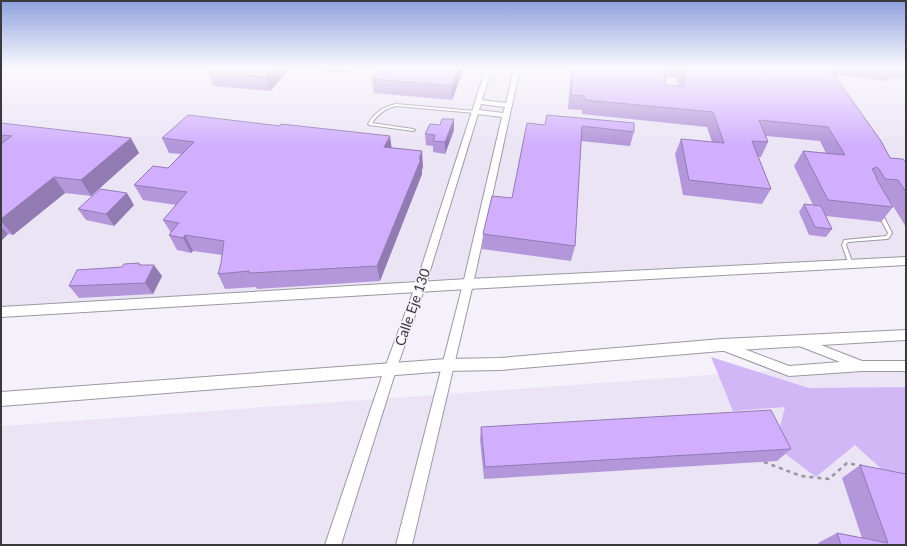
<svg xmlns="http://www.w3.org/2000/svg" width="907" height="546" viewBox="0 0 907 546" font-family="Lato,sans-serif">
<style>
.built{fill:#ebe4f5}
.green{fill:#d2b7f6}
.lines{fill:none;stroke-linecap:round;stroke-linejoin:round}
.service-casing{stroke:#9c98a1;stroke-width:2}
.minor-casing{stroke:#9c98a1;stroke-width:2}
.tertiary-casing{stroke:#9c98a1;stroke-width:2}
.path{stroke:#98969d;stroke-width:2.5;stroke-dasharray:4 4;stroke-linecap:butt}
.service{fill:#fff;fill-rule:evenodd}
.minor{fill:#fff;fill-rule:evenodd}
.tertiary{fill:#fff;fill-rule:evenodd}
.wall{fill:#b496da;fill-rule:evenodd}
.shaded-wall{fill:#927ab2}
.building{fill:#d1affe;stroke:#927ab2}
.labels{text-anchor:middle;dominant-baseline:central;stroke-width:3;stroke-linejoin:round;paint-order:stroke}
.street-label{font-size:14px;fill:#3a393d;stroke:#f5f1fb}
</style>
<rect width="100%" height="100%" fill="#f5f1fb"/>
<g class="built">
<path d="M1,68H906V261L1,316Z"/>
<path d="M906,361V545H1V426Z"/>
</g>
<path class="green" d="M711,357L809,388L906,387V491L855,445L816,477L775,446L785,407L733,411Z"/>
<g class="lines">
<defs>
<g id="service">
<path d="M396,104L475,111L477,112L475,113L396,106C385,108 378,114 372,123L413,129L415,130L414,131L369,125L368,124C375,112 383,107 396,104Z"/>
<path d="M878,213H882L892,233L889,238L887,239L848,242L846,245L853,264V265H849L842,245L844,240L886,236L888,233L878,214Z"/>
</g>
<g id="minor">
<path d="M486,68H492L482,100L506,103L514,68H520L473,284L412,545H396L463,284L502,117L478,114L425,287L396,370L341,545H325L384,370L415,287ZM481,104L505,107L503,113L479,110Z"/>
<path d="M798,336L862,361H906V371H862L789,376L719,349L717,346L719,343L723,341L789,366L840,362L794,344L792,341L794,338Z"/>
</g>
<g id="tertiary">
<path d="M906,257V265L468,289L1,317V307L468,279Z"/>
<path d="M906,330V340L721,351L500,370L447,371L1,406V392L447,359L500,358L721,339Z"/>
</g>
</defs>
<use href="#service" class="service-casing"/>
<use href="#minor" class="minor-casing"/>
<use href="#tertiary" class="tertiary-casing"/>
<path class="path" d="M764,462L801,476L829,479L847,463L862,466"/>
<use href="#service" class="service"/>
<use href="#minor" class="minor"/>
<use href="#tertiary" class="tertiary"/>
</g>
<g class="wall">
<path d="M212,68H352L348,73L291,68L270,91L213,86L208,72Z"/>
<path d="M379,68H464L452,100L374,93L372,79Z"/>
<path d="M571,68H906V79L891,78L888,81L833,75L890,158L906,163V227L890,201L893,207L881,222L826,216L832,229L826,237L809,235L799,212L804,204L813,205L794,166L803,151L826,153L820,141L766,136L768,142L761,157H758L771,189L762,204L683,195L675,154L681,139L712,142L707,127L582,114V110L568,109ZM665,77L676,78L678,86L666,85Z"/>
<path d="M547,115L634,132L630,146L581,141L575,246L571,261L482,249L483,234L512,198L545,125Z"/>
<path d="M454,119V130L445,154L433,152V146L426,145L425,134L440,125Z"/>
<path d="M1,123L139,153L91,196L65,193L13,235L8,234L1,241Z"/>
<path d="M162,138L392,148L423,166L422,170V174L380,281L257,289L256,287L225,289L218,274L221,263L222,255L193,251L191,253L177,250L169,235L171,233L163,220L176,205L143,200L134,185L168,168L181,154L169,153Z"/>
<path d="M134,205L114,226L86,220L78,209Z"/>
<path d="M139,263L141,265L162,276L153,294L79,298L69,286L122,267Z"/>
<path d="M481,427L791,449L777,461L484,479L480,440Z"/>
<path d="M860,465L906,545H819L818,543L837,533L862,538L842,478Z"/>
</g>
<g class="shaded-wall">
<path d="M274,68H291L270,91L266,77Z"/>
<path d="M348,68H352L348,73Z"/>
<path d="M459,68H464L452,100V86Z"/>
<path d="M454,119V130L445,154V142Z"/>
<path d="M390,136L392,151L384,147Z"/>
<path d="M131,138L139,153L91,196L81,180Z"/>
<path d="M422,151L423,166L422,170V174L380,281L377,266Z"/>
<path d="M54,177L65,193L13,235L1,221V219Z"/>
<path d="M127,193L134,205L114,226L106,214Z"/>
<path d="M1,227L8,234L1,241Z"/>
<path d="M185,235L193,251L191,253L183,238Z"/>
<path d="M154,265L162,276L153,294L145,283Z"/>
</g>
<g class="building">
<path d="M212,68H274L266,77L208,72Z"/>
<path d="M379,68H459L452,86L372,79Z"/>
<path d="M573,68H663L666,85L684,87L683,81H685L682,68H829L881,141L890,158L903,159L906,163V192L898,180L885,179L879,169L877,167L872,169L877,178H876L893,207L828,200L803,151L845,155L828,127L759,120L768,142L752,141L771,189L689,180L681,139L724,143L713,112L585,100L584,96L571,95Z"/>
<path d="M188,115L280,126L281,124L390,136L384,147L422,151L419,159H421L377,266L250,273L249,271L218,274L221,263L224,241L185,235L183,238L169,235L179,223L163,220L187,192L134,185L153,166L168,168L194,142L162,138Z"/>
<path d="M547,115L634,123V132L582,126L575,246L483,234L492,196L512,198L527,123L545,125Z"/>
<path d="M442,119H454L445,142L433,141L435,135L425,134L430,124L440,125Z"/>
<path d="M1,123L131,138L81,180L54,177L1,219V144L12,136L1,135Z"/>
<path d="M100,189L127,193L106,214L78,209Z"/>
<path d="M804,204L821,206L832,229L815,227Z"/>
<path d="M139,263V265H154L145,283L69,286L77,270L122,267L124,264Z"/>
<path d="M771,410L791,449L485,467L481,427Z"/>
<path d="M860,465L906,474V545H841L837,533L888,543Z"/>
</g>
<linearGradient id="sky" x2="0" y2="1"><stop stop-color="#8ea1df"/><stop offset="0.47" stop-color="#faf9fd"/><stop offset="1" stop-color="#faf9fd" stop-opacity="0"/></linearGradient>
<rect width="907" height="145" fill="url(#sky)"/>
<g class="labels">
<g class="street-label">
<text transform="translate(412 307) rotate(-71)">Calle Eje 130</text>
</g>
</g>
<rect width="907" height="546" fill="none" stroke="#3a393d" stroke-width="4"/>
</svg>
